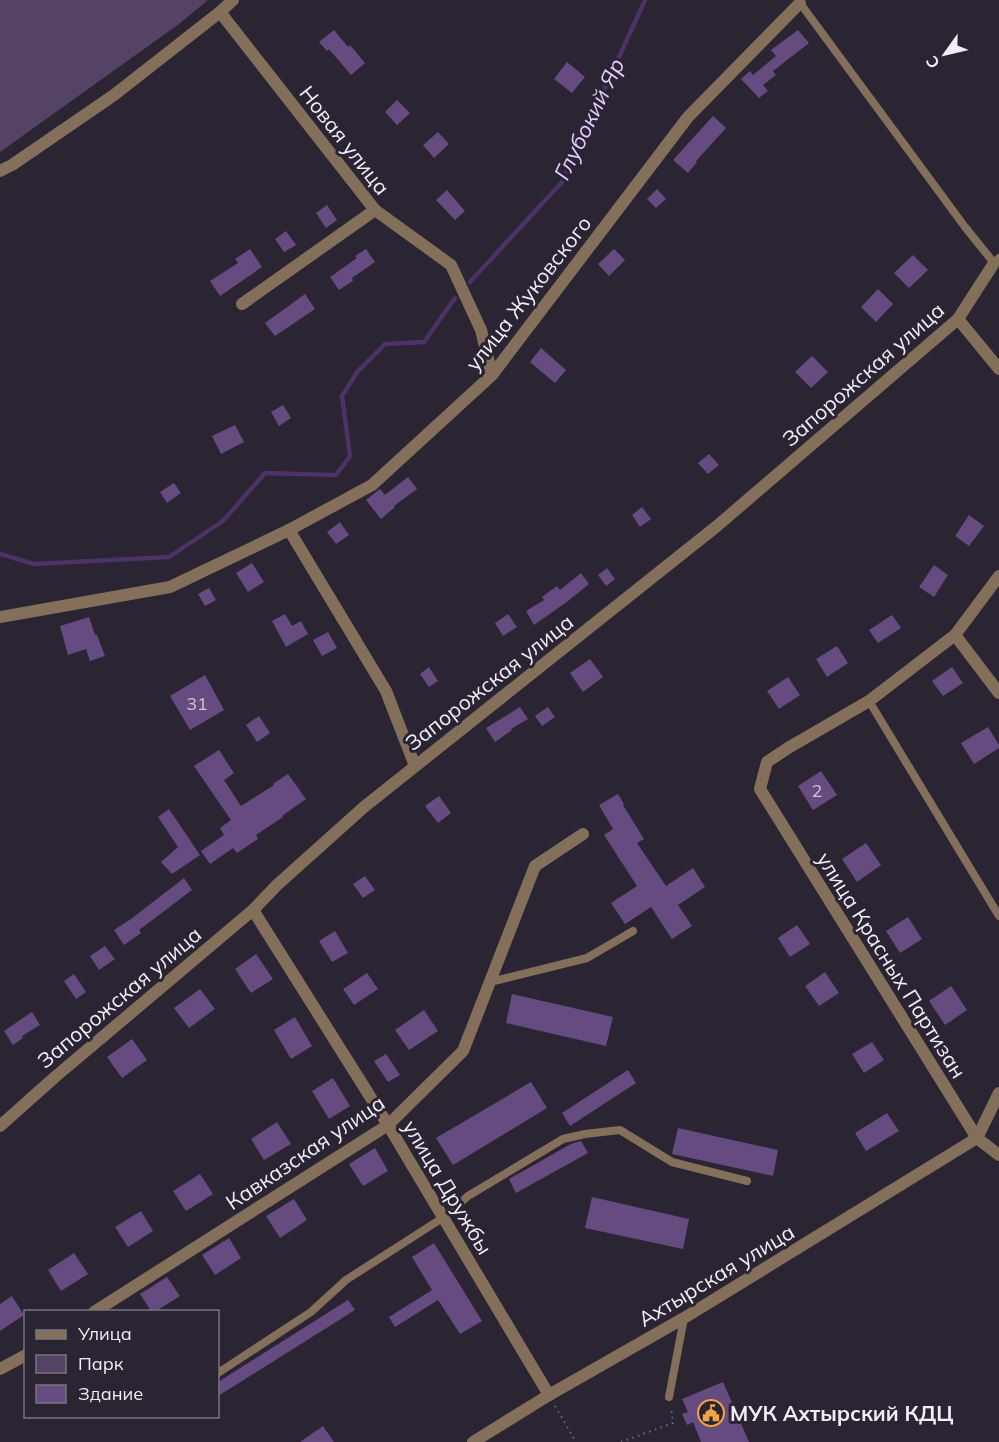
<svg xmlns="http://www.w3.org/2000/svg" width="999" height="1442" viewBox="0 0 999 1442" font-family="Mulish,sans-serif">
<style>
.green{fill:#544365}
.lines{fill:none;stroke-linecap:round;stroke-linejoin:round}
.stream{stroke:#4c3265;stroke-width:4.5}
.building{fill:#664b81}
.path{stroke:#716b79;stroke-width:2;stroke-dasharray:1.5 4.5;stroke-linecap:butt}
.service{stroke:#836f5a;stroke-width:8}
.minor{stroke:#836f5a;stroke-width:12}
.labels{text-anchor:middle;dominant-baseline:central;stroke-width:6;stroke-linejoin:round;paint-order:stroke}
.number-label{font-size:18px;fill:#cfc4da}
.street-label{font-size:21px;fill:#f2edf8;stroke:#2b2433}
.poi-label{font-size:21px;font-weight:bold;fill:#f2edf8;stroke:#2b2433;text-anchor:start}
.water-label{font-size:22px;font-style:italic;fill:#e4cdff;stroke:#2b2433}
</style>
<rect width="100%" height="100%" fill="#2b2433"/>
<path class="green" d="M0,0H208L179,24L0,152Z"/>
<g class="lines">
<g class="stream">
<path d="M470,282L562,182L645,0"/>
<path d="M0,554L34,564L169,557L223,521L265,473L336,475L350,456L342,396L358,371L385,344L424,342L455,298"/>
</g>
</g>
<g class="building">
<path d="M334,30L348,47L350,45L365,63L351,75L329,49L327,51L319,42Z"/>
<path d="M798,30L809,43L773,71L776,75L763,85L768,91L759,98L741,79L750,71L753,75L776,56L771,50Z"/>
<path d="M567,62L585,77L572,93L554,79Z"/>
<path d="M397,100L410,113L397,125L385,112Z"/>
<path d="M713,116L726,128L696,161L697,162L688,173L673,160Z"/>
<path d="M438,132L449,144L434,158L423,145Z"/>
<path d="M657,189L666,199L656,208L647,199Z"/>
<path d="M447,190L465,211L455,220L436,200Z"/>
<path d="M327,205L337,220L326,228L316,213Z"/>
<path d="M286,231L296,245L284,252L275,239Z"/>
<path d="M250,249L262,267L220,296L210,281L238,263L235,259Z"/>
<path d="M366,249L375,262L352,278L353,281L339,290L330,277L357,258L355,256Z"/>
<path d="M614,249L625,260L609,276L598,264Z"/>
<path d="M913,255L928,270L909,288L894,273Z"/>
<path d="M878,289L893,304L876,322L861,307Z"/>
<path d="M305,294L315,309L275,336L265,323Z"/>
<path d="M541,348L566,370L555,383L530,362Z"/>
<path d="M812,356L828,372L811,388L795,372Z"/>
<path d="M283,405L291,418L279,426L271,412Z"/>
<path d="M235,425L244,442L221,454L212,436Z"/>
<path d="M709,454L719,465L708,474L698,463Z"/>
<path d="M408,477L417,489L394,506L395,507L381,519L366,500L380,489L385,495Z"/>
<path d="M174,483L181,493L167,503L160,492Z"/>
<path d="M642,507L651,519L640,527L632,515Z"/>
<path d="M969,515L984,526L969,546L955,536Z"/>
<path d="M340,522L349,535L336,544L327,532Z"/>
<path d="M252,563L264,582L248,592L236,573Z"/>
<path d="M934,565L948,575L934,597L919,587Z"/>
<path d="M607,568L615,579L606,586L598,575Z"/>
<path d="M581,573L589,584L568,601L534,625L526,611L544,600L542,597L557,586L560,590Z"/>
<path d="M209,588L216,600L205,606L198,594Z"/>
<path d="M285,614L292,626L301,621L308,634L286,647L272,621Z"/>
<path d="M508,614L517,627L503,636L495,623Z"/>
<path d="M892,615L901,628L878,643L869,630Z"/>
<path d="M89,617L95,635H97L105,656L90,661L86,649L68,655L60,626Z"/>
<path d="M328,632L337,648L322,656L313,640Z"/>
<path d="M837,646L848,663L827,677L816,659Z"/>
<path d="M590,659L603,677L583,692L570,673Z"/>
<path d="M429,667L438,681L429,687L420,674Z"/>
<path d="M952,667L963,683L943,696L932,681Z"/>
<path d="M205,675L224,710L190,730L170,696Z"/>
<path d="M788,677L800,695L779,709L767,691Z"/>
<path d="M520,707L528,719L511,729L512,730L495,742L486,728Z"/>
<path d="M548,707L555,717L542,726L535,716Z"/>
<path d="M259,716L270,733L257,742L246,725Z"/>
<path d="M988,727L999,745V748L974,764L961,743Z"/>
<path d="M219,750L234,773L224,780L241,806L274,785L273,784L288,774L306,799L282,816L283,817L256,835L258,839L237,853L233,848L210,864L201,851L224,835L220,828L231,820L194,766Z"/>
<path d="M821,771L837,795L813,810L798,786Z"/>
<path d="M618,794L624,804L623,805L644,839L637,843L666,886L693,868L705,887L678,905L692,926L672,939L651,907L625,924L611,903L637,886L604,835L613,829L599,805Z"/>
<path d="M439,796L451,813L438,823L425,806Z"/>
<path d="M169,809L200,855L172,874L161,862L178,847L158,817Z"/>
<path d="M866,843L881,865L857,882L842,859Z"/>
<path d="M365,876L375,890L363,898L353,884Z"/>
<path d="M184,878L192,890L139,930L141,933L124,945L114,930L131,919Z"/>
<path d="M908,917L922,939L900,953L886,931Z"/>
<path d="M797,925L810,944L790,957L778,938Z"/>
<path d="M335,931L348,953L332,962L319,941Z"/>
<path d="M105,946L115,959L99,970L90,956Z"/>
<path d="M256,954L273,979L251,993L235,969Z"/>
<path d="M825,972L839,993L819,1006L805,986Z"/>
<path d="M367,973L378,989L354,1005L343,989Z"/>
<path d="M74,974L86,992L76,999L64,981Z"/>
<path d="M951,986L967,1010L945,1025L929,1001Z"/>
<path d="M200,989L215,1009L189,1028L174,1008Z"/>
<path d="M512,994L613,1017L606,1046L506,1023Z"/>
<path d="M424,1010L438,1031L409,1050L395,1030Z"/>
<path d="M32,1012L40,1025L22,1036L23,1038L13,1045L4,1031Z"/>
<path d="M295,1017L312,1046L291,1059L274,1030Z"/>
<path d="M132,1039L147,1060L122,1078L107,1057Z"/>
<path d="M872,1042L884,1060L864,1073L852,1054Z"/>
<path d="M386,1054L400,1075L388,1082L374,1061Z"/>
<path d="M628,1070L636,1083L570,1126L562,1113Z"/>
<path d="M333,1078L350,1106L329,1119L312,1091Z"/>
<path d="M531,1082L547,1108L453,1165L436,1138Z"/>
<path d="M887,1113L899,1131L866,1151L855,1133Z"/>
<path d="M277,1122L291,1144L264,1160L251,1139Z"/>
<path d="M678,1128L778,1150L773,1176L672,1154Z"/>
<path d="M581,1141L588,1153L516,1193L509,1179L571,1144Z"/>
<path d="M375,1148L388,1171L363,1186L349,1164Z"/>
<path d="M200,1174L213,1194L186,1211L173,1191Z"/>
<path d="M592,1197L689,1219L683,1249L585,1228Z"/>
<path d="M294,1199L307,1220L280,1238L266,1216Z"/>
<path d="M141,1211L153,1231L128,1247L115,1227Z"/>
<path d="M229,1238L241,1258L215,1275L202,1255Z"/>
<path d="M434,1243L482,1321L460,1334L438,1300L395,1327L389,1317L432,1290L412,1257Z"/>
<path d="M74,1253L88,1274L61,1291L48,1270Z"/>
<path d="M167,1277L180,1296L156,1311H151L140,1294Z"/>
<path d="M12,1296L24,1315L0,1331V1304Z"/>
<path d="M348,1300L355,1310L218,1396V1382Z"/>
<path d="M723,1382L749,1442H701L693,1422L687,1425L682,1414L688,1412L682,1399Z"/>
<path d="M323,1426L334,1442H300Z"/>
</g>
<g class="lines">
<g class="path">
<path d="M555,1406L576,1442"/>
<path d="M621,1442L673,1423L671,1407"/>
</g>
<g class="service">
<path d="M800,3L965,227L994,263L999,258"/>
<path d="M869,701L999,916"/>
<path d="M490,982L587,958L633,931"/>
<path d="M218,1373L311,1312L346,1280L444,1217L468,1196L563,1139L585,1134L620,1130L672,1162L747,1181"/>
<path d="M669,1397L684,1318"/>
</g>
<g class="minor">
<path d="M220,12L375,210L451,265L481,330L492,375"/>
<path d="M0,171L12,165L114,95L220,12L233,0"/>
<path d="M242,304L375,210"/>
<path d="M958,319L999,369"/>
<path d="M289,530L386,691L415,766"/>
<path d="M999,576L955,635L869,701L788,748L767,762L760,789L977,1138L999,1155"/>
<path d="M0,617L170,587L289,530L372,485L492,375L688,117L800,3"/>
<path d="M955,635L999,693"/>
<path d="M253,910L388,1125L549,1395"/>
<path d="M0,1126L55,1077L253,910L277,885L364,807L717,526L958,319L994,263"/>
<path d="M94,1312L388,1125L463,1051L535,866L583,834"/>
<path d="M0,1369L26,1355"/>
<path d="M473,1442L549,1395L684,1318L977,1138L999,1093"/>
</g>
</g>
<defs>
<symbol id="civic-ring" viewBox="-11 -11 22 22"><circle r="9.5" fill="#2b2433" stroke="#f3a443" stroke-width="1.5"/><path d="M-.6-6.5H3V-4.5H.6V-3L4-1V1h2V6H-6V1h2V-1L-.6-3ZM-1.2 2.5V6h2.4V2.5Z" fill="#f3a443"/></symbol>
</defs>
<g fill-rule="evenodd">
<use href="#civic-ring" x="696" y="1398" width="30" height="30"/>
</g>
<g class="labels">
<g class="number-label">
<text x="197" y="703">31</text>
<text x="817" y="790">2</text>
</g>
<g class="street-label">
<text transform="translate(345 140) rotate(52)">Новая улица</text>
<text transform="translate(528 293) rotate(-52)">улица Жуковского</text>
<text transform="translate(863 374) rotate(-41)">Запорожская улица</text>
<text transform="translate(489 682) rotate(-38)">Запорожская улица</text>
<text transform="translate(892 965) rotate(58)">улица Красных Партизан</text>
<text transform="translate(119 997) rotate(-40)">Запорожская улица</text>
<text transform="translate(305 1152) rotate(-34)">Кавказская улица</text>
<text transform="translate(448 1187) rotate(59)">улица Дружбы</text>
<text transform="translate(716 1275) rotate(-31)">Ахтырская улица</text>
</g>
<g class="poi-label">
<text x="730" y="1413">МУК Ахтырский КДЦ</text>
</g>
<g class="water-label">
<text transform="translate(589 119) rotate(-64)">Глубокий Яр</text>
</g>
</g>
<rect x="24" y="1310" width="195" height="108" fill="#2b2433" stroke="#7b7482" stroke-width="1.5"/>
<rect x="36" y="1330" width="30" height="9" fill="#836f5a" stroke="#7b7482" stroke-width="1.5"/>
<text x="78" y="1340" font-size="18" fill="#f2edf8">Улица</text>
<rect x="36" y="1355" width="30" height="18" fill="#544365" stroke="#7b7482" stroke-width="1.5"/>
<text x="78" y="1370" font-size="18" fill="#f2edf8">Парк</text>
<rect x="36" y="1385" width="30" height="18" fill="#664b81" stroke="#7b7482" stroke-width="1.5"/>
<text x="78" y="1400" font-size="18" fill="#f2edf8">Здание</text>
<g transform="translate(945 54) rotate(236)" stroke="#2b2433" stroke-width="4.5" paint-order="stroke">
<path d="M0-4.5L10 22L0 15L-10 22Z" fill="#f2edf8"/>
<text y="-9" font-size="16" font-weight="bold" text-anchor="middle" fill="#f2edf8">С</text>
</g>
</svg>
